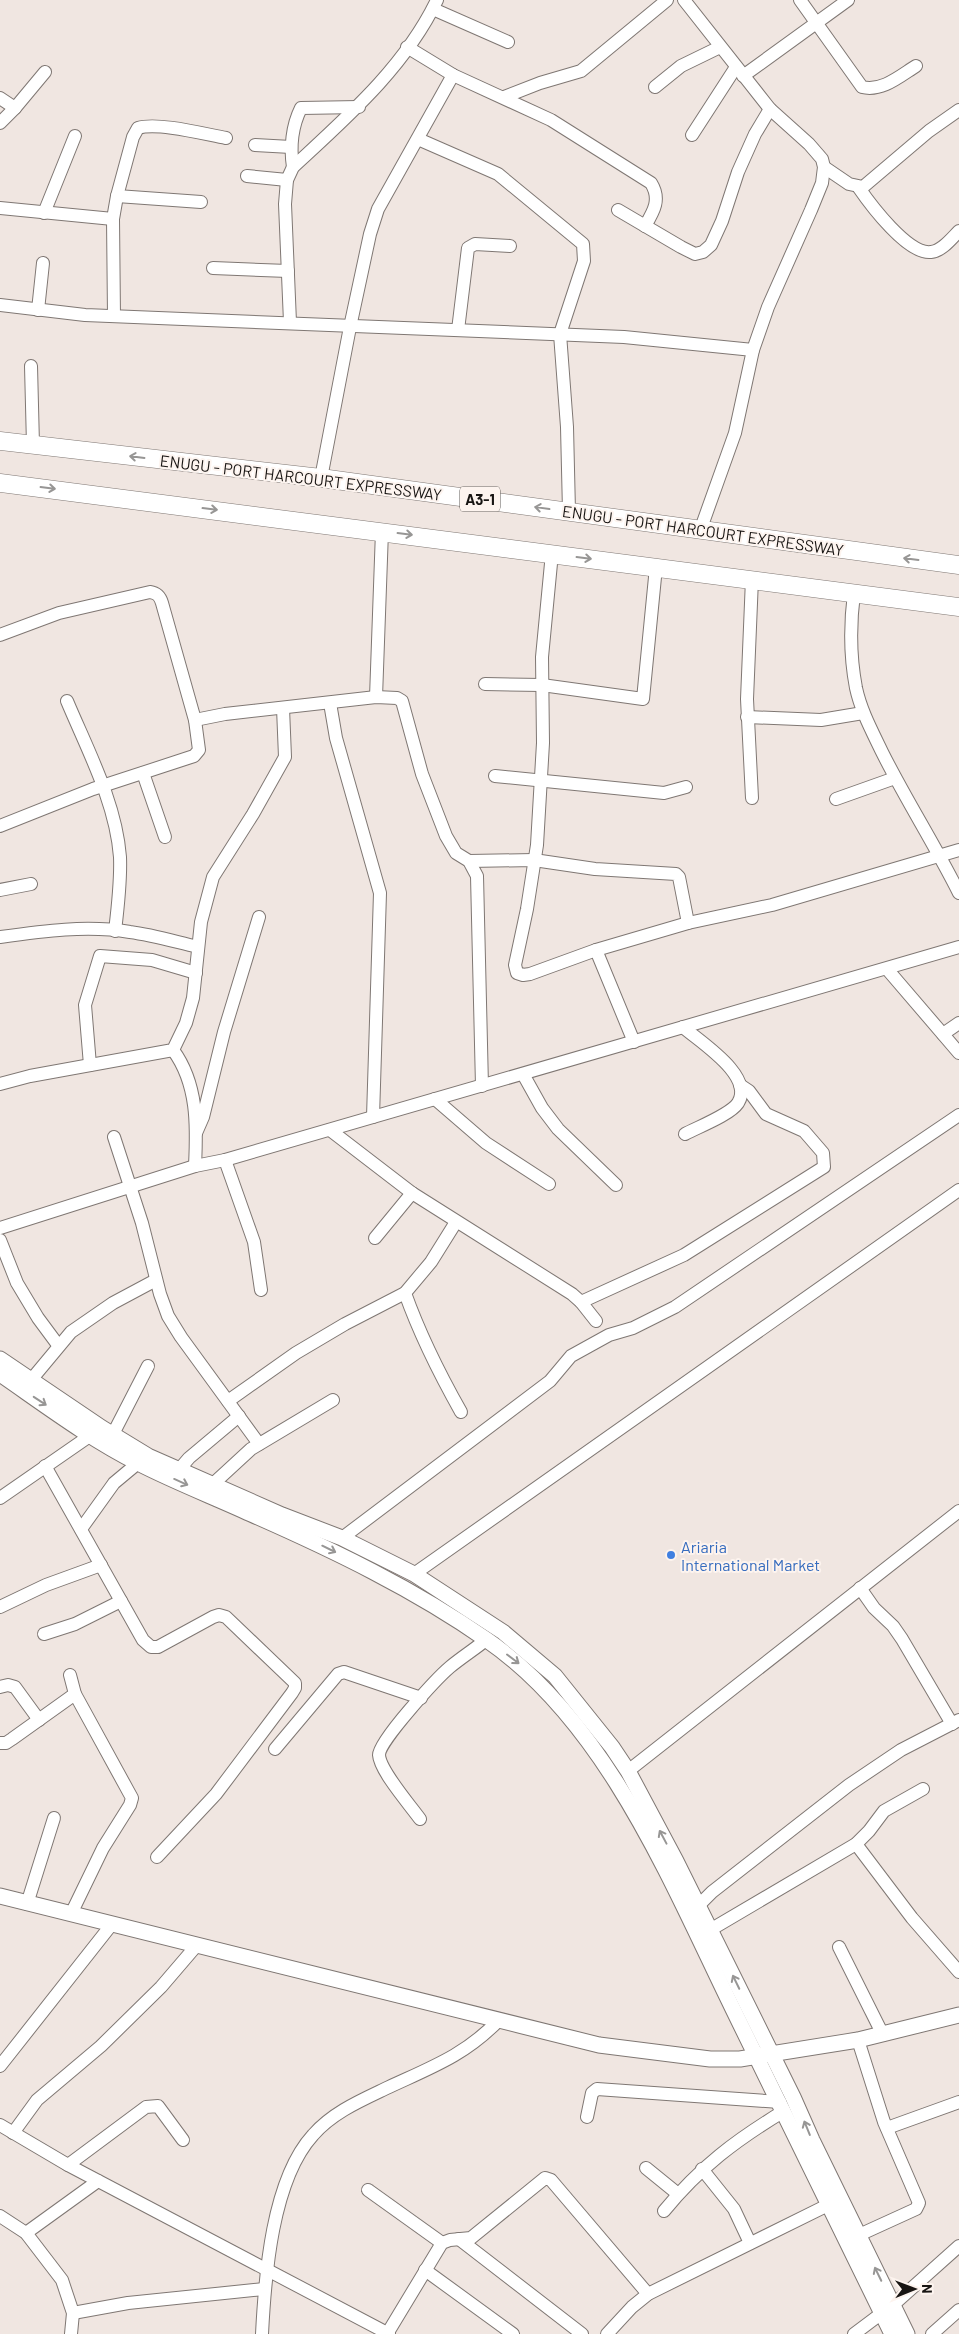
<svg xmlns="http://www.w3.org/2000/svg" width="959" height="2334" viewBox="0 0 959 2334" font-family="Barlow,sans-serif">
<style>
.lines{fill:none;stroke-linecap:round;stroke-linejoin:round}
.minor-casing{stroke:#7f7773;stroke-width:14}
.major-casing{stroke:#7f7773;stroke-width:17}
.highway-casing{stroke:#7f7773;stroke-width:19}
.minor{stroke:#fff;stroke-width:12}
.major{stroke:#fff;stroke-width:15}
.highway{stroke:#fff;stroke-width:18}
.oneway{stroke:#979695}
.shop-dot{fill:#3f7fe0;stroke:#fdf4ef;stroke-width:2}
.labels{text-anchor:middle;dominant-baseline:central;stroke-width:4;stroke-linejoin:round;paint-order:stroke}
.shield{fill:#fdf4ef;stroke:#5d5855;stroke-width:1}
.shield-label{font-size:15px;font-weight:bold;fill:#181513}
.street-label{font-size:16px;fill:#181513;stroke:#fdf4ef}
.shop-label{font-size:16px;fill:#366cbe;stroke:#fdf4ef;text-anchor:start}
</style>
<rect width="100%" height="100%" fill="#f0e6e1"/>
<g class="lines">
<defs>
<g id="minor">
<path d="M684,0L770,109L809,144L822,159L824,167L822,183L811,210L768,307L753,350L735,433L700,531"/>
<path d="M800,0L862,87C882,92 900,76 916,66"/>
<path d="M433,9L508,42"/>
<path d="M407,47L453,75L551,120L651,183C661,199 654,211 645,226"/>
<path d="M743,76L848,0"/>
<path d="M655,87L681,66L720,47"/>
<path d="M504,97L540,83L581,71L667,0"/>
<path d="M0,98L15,108"/>
<path d="M0,123L15,108L45,72"/>
<path d="M692,135L736,67"/>
<path d="M418,139L498,174L583,244L584,261L560,334L567,427L569,511"/>
<path d="M255,145L291,147"/>
<path d="M293,167C290,148 292,126 301,108L359,107"/>
<path d="M824,167L849,184L863,187L929,131L959,110"/>
<path d="M247,176L287,180"/>
<path d="M859,188C870,204 908,255 931,252C942,251 951,239 959,231"/>
<path d="M117,196L201,202"/>
<path d="M0,208L113,219"/>
<path d="M618,210L681,247L695,254L703,252L711,245L722,221L738,172L755,134L770,109"/>
<path d="M44,213L75,136"/>
<path d="M213,268L288,271"/>
<path d="M0,305L85,315L624,337L753,350"/>
<path d="M38,310L43,263"/>
<path d="M114,316L113,219L117,196L133,137L138,128C158,122 204,134 226,138"/>
<path d="M290,322L285,204L287,180L293,167C346,118 405,67 437,0"/>
<path d="M458,330L468,248L475,244L510,246"/>
<path d="M31,366L33,445"/>
<path d="M321,478L350,327L370,234L378,209L453,75"/>
<path d="M552,553L542,657L543,743L537,845L527,909L515,965L517,973L523,975L530,974L596,950L688,923L772,905L959,850"/>
<path d="M854,593C850,624 850,657 856,688C861,711 872,731 882,752C906,800 935,845 959,893"/>
<path d="M0,635L59,613L150,592C157,593 160,596 162,603L195,720L199,750L194,756L93,789L0,826"/>
<path d="M485,684L542,685L643,699L656,567"/>
<path d="M376,697L382,531"/>
<path d="M67,701C88,751 116,803 120,857C121,882 118,906 115,931"/>
<path d="M330,703L336,738L380,893L373,1117"/>
<path d="M747,717L821,720L863,713"/>
<path d="M195,720L225,714L376,697L397,698L402,701L422,774L446,836L456,853L469,861L477,876L482,1086"/>
<path d="M143,773L165,837"/>
<path d="M495,776L664,793L686,787"/>
<path d="M752,798L747,699L752,579"/>
<path d="M836,799L895,778"/>
<path d="M469,861L534,860L595,869L676,874L679,877L688,923"/>
<path d="M0,890L31,884"/>
<path d="M0,937C43,931 87,925 130,932C153,935 176,942 198,947"/>
<path d="M596,950L634,1042"/>
<path d="M887,969L959,1053"/>
<path d="M683,1027C700,1042 755,1076 738,1103C730,1115 698,1127 685,1134"/>
<path d="M943,1034L959,1023"/>
<path d="M173,1050C198,1084 197,1126 195,1166"/>
<path d="M90,1065L85,1005L100,956L152,960L196,973"/>
<path d="M523,1074L542,1108L558,1129L616,1185"/>
<path d="M0,1084L30,1076L173,1050L186,1023L193,998L201,922L213,877L253,814L285,757L283,708"/>
<path d="M435,1099L486,1143L549,1184"/>
<path d="M330,1130L412,1193L572,1294L581,1302L596,1321"/>
<path d="M196,1133L203,1117L224,1032L259,917"/>
<path d="M114,1137L142,1223L160,1294L168,1316L181,1337L259,1444"/>
<path d="M225,1160L254,1242L261,1290"/>
<path d="M0,1228L195,1166L225,1160L959,947"/>
<path d="M375,1238L412,1193"/>
<path d="M0,1240L17,1283L38,1318L58,1345"/>
<path d="M405,1293C420,1335 439,1373 461,1412"/>
<path d="M581,1302L684,1255L824,1167L823,1153L804,1131L766,1114L749,1091L740,1085"/>
<path d="M31,1380L71,1332L113,1303L156,1280"/>
<path d="M228,1401L296,1353L345,1324L405,1293L431,1262L456,1222"/>
<path d="M113,1434L148,1366"/>
<path d="M45,1466L143,1640L151,1647H158L213,1617L219,1615L226,1617L295,1683V1688L292,1693L216,1794L157,1857"/>
<path d="M186,1472L183,1465L189,1458L239,1416"/>
<path d="M213,1484L251,1449L333,1400"/>
<path d="M0,1498L91,1435"/>
<path d="M81,1529L114,1483L138,1463"/>
<path d="M342,1538L550,1381L571,1356L609,1335L633,1328L675,1307L959,1115"/>
<path d="M414,1574L959,1190"/>
<path d="M860,1588L874,1608L893,1626L902,1639L952,1724"/>
<path d="M0,1607L46,1585L101,1565"/>
<path d="M44,1634L75,1624L121,1601"/>
<path d="M70,1675L75,1694L132,1798L130,1805L103,1848L71,1914"/>
<path d="M0,1687L8,1685L15,1687L39,1720"/>
<path d="M0,1743H6L12,1739L75,1694"/>
<path d="M275,1749L338,1674L344,1672L421,1698"/>
<path d="M628,1771L959,1511"/>
<path d="M420,1819C410,1805 380,1771 379,1755C379,1741 437,1678 450,1667C462,1657 475,1649 487,1639"/>
<path d="M856,1844L912,1918L959,1972"/>
<path d="M27,1904L54,1818"/>
<path d="M698,1906L712,1892L849,1785L901,1750L959,1720"/>
<path d="M710,1930L856,1844L869,1831L884,1811L923,1789"/>
<path d="M839,1947L883,2035"/>
<path d="M858,2040L884,2122L919,2203L916,2209L859,2235"/>
<path d="M0,2066L112,1924"/>
<path d="M587,2117L592,2093L597,2089L780,2102"/>
<path d="M0,2125L68,2165L389,2334"/>
<path d="M887,2128L959,2102"/>
<path d="M13,2133L37,2100L101,2046L161,1987L197,1945"/>
<path d="M68,2165L146,2107L158,2106L183,2140"/>
<path d="M646,2168L678,2194"/>
<path d="M702,2169L734,2209L750,2243"/>
<path d="M368,2190L442,2243"/>
<path d="M664,2211C700,2167 736,2140 784,2111"/>
<path d="M0,2216L26,2233L62,2280L73,2313L71,2334"/>
<path d="M26,2233L98,2181"/>
<path d="M459,2239L582,2334"/>
<path d="M425,2270L513,2334"/>
<path d="M893,2305L959,2246"/>
<path d="M73,2313L128,2303L264,2289"/>
<path d="M262,2334C265,2275 272,2180 313,2135C333,2112 362,2100 389,2087C432,2067 465,2055 498,2021"/>
<path d="M387,2334L442,2243L450,2240L471,2238L545,2178L551,2180L648,2294"/>
<path d="M607,2334L632,2307L648,2294L828,2205"/>
<path d="M854,2334L882,2313"/>
<path d="M932,2334L959,2310"/>
</g>
<g id="major">
<path d="M0,1359L102,1428L148,1456L282,1515L342,1538L414,1574L503,1632L555,1676L612,1747L628,1771L676,1861L793,2097L812,2140L907,2334"/>
<path d="M0,1374C45,1405 90,1439 138,1463C175,1482 214,1497 251,1514C333,1550 414,1589 487,1640C607,1723 670,1880 732,2007C786,2116 839,2225 892,2334"/>
<path d="M0,1896L599,2045L710,2059H740L858,2040L959,2015"/>
</g>
<g id="highway">
<path d="M0,441L321,478L959,565"/>
<path d="M0,483L959,607"/>
</g>
</defs>
<use href="#minor" class="minor-casing"/>
<use href="#major" class="major-casing"/>
<use href="#highway" class="highway-casing"/>
<use href="#minor" class="minor"/>
<use href="#major" class="major"/>
<use href="#highway" class="highway"/>
</g>
<defs><path id="oneway-shaft" d="M-6 0H5M1.5-3L5.5 0L1.5 3" fill="none" stroke-width="1.6" stroke-linecap="round" stroke-linejoin="round" transform="scale(1.25)"/></defs>
<g class="oneway">
<use href="#oneway-shaft" transform="translate(137 457) rotate(-173)"/>
<use href="#oneway-shaft" transform="translate(48 488) rotate(7)"/>
<use href="#oneway-shaft" transform="translate(542 508) rotate(-172)"/>
<use href="#oneway-shaft" transform="translate(210 509) rotate(7)"/>
<use href="#oneway-shaft" transform="translate(405 534) rotate(7)"/>
<use href="#oneway-shaft" transform="translate(584 558) rotate(7)"/>
<use href="#oneway-shaft" transform="translate(911 559) rotate(-173)"/>
<use href="#oneway-shaft" transform="translate(40 1401) rotate(33)"/>
<use href="#oneway-shaft" transform="translate(181 1482) rotate(24)"/>
<use href="#oneway-shaft" transform="translate(329 1549) rotate(26)"/>
<use href="#oneway-shaft" transform="translate(513 1659) rotate(37)"/>
<use href="#oneway-shaft" transform="translate(663 1837) rotate(-118)"/>
<use href="#oneway-shaft" transform="translate(736 1982) rotate(-116)"/>
<use href="#oneway-shaft" transform="translate(807 2128) rotate(-112)"/>
<use href="#oneway-shaft" transform="translate(878 2274) rotate(-116)"/>
</g>
<circle class="shop-dot" cx="671" cy="1555" r="5"/>
<g class="labels">
<rect class="shield" x="460" y="486.5" width="40" height="25" rx="4"/>
<g class="shield-label">
<text x="480" y="499">A3-1</text>
</g>
<g class="street-label">
<text transform="translate(301 477) rotate(7)">ENUGU - PORT HARCOURT EXPRESSWAY</text>
<text transform="translate(703 530) rotate(8)">ENUGU - PORT HARCOURT EXPRESSWAY</text>
</g>
<g class="shop-label">
<text x="681" y="1546">Ariaria<tspan x="681" dy="18">International Market</tspan></text>
</g>
</g>
<g transform="translate(914 2289) rotate(89)" stroke="#fdf4ef" stroke-width="4" paint-order="stroke">
<path d="M0-4L9 19L0 12L-9 19Z" fill="#181513"/>
<text y="-8" font-size="14" font-weight="bold" text-anchor="middle" fill="#181513">N</text>
</g>
</svg>
